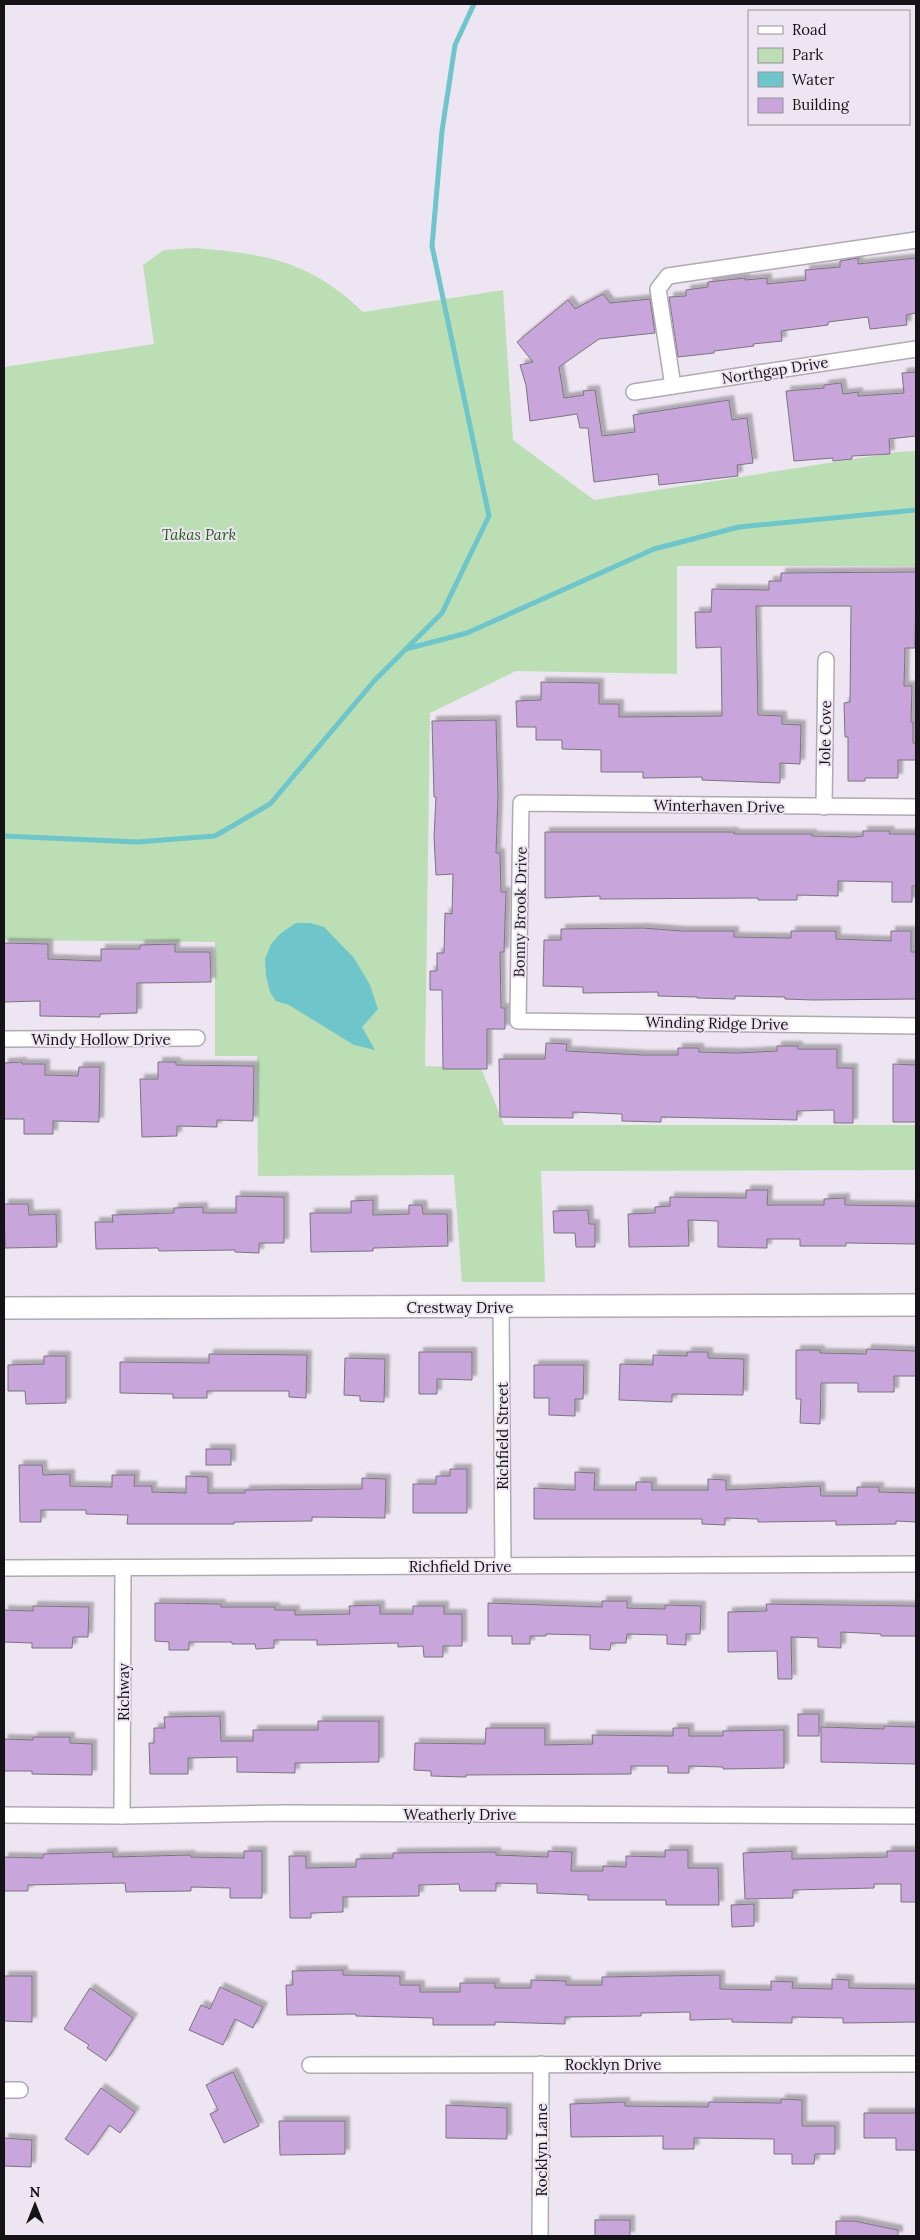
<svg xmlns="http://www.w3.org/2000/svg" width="920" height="2240" viewBox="0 0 920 2240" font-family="Lora,serif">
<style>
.green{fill:#bcdeb4}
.water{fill:#6ec5ca}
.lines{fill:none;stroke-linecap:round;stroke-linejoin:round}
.stream{stroke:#6ec5ca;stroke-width:5}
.building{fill:#c8a5db;stroke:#7b747f;filter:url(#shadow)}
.minor-casing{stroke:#b0a9b4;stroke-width:18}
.secondary-casing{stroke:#b0a9b4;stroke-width:24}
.minor{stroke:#fff;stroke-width:15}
.secondary{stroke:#fff;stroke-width:21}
.labels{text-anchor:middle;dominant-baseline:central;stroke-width:4;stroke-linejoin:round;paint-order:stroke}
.street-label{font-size:15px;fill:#151317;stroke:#ede5f1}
.park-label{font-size:15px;font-style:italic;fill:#275d1a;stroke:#ede5f1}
</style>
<defs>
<filter id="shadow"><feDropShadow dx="4.5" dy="-4.5" stdDeviation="1" flood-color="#0004"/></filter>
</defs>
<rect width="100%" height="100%" fill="#ede5f1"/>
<path class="green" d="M196,248C267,254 310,261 363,312L503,290L513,440L594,500L898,452L916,451V566H677V674L516,671L430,713L425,1066L481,1068L504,1125H916V1170L541,1171L545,1282H462L454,1175L258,1176L257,1056H215V942L4,940V367L154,344L143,265L164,250Z"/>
<path class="water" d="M296,923H310L324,927L354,958L370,985L378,1009L362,1027L375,1050L354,1045L289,1005L276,1001L270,992L266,976L265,959L271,944L281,933Z"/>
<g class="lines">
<g class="stream">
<path d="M406,649L467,633L654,549L739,527L916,510"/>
<path d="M4,836L137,842L215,836L270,804L375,680L442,613L489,516L432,246L442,131L455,45L474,4"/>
</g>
</g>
<g class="building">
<path d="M858,258V264L916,258V313L906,315L907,325L870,329L868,317L828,322V325L781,331L782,341L753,344L754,346L714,351V353L678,357L669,297L686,296V290L708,287V282L745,278V280L767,278V284L806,280L805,270L840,267V261Z"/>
<path d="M603,294L610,303L650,299L655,333L599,339L559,367L564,398L584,395L583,391L595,390L602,436L635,432L633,415L729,400L732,420L747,418L753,463L737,465L738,476L659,485L658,474L594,482L588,428H580L577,414L530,421L526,385L520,365L533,362L517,342L568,300L575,309Z"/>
<path d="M916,372V436L889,439L890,454L852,456V459L833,461V458L794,461L786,391L824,388V385L841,383L843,394L858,392V396L904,393L902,373Z"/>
<path d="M916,572L915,648H905L904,686H912L911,722H913V743H916V760H898V778H865V781H848V737H845L844,703L850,702L851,606H756L758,715L782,716V724L801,725L800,764L780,763V783L702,780V777L643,778V772H601V750L562,749V740H536V727H517L516,701L541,700V682L599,683V704H619V717L722,716L721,647L696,648L695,612H711L712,589L769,590V581H781V573Z"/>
<path d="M496,720L498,796L496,853H500L501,892H506L504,952H500L501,1008H505V1029H487V1069H443L442,990H430V971H437V953H444L445,913L452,914L453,874L436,875L434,837L436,797H434L432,721Z"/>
<path d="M863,831H890L889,834H916V886H912V902H892V882L838,881V896L797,895V900H758V898L600,899V896L545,898V832H734V834H812V836L855,837L863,836Z"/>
<path d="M643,928L682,931H734V937L791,938V931H836V939L891,941V931H911V952H916V999L813,1000L785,999V997L735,996V999L697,998V997L658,996V992L583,993V987L543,986L544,940H561V929Z"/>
<path d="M4,943L48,944V959L101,961V949H140V945L175,944V952H210L211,982L137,983V1013L100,1014V1017L40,1016V1001L4,1002Z"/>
<path d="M546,1043L567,1044L566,1051L643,1055H678V1048H699V1052L738,1053L777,1051V1046H798V1049H837V1068H853V1123H834V1110L797,1111V1120L661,1117V1122L622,1121V1114L573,1112V1118L500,1117L499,1059H545Z"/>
<path d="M22,1062V1064H45V1075L78,1076L79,1067H100L99,1122L53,1121V1134H24V1119H4V1063Z"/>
<path d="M158,1062H176V1065L254,1066L253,1121L217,1120V1127L177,1126V1136L142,1137L140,1079H158Z"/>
<path d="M893,1064L916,1065V1122H893Z"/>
<path d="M746,1190H768L767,1205H824V1199L845,1198V1205L916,1206V1244L846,1243V1246H800V1239H767V1248L718,1247V1221L688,1220L689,1246L629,1247L628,1214L655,1213V1207L670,1206V1197L746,1198Z"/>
<path d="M236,1196L284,1197V1243H259V1253L235,1252V1250L159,1251L158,1248L96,1249L95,1222H113L112,1215L174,1213V1208L203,1207V1213H236Z"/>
<path d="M373,1200V1215L409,1214V1205H422L423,1214H447L448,1246L373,1248V1251L311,1252L310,1213H351V1201Z"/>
<path d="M4,1204H28L29,1215L56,1214L57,1247L5,1248Z"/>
<path d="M588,1210L589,1224H595V1247H576L575,1233H554L553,1211Z"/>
<path d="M867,1349L916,1351V1376H894V1392H858V1383H821L820,1424L800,1423L801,1399H796V1350H820V1353L866,1354Z"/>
<path d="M419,1352H472V1380L437,1379V1394H419Z"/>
<path d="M687,1352H708V1358L744,1359L743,1395L672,1394V1402L619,1400L620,1364L653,1365V1355L687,1356Z"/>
<path d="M209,1354L307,1355L306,1398L289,1397V1391H207V1398H173V1394L120,1393V1362L209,1363Z"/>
<path d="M44,1356H66V1403L26,1404L25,1391H8V1365L44,1364Z"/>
<path d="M345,1358L385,1359L384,1402L360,1401V1396L344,1395Z"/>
<path d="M534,1365H584L583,1399H575V1416L549,1415V1398H534Z"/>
<rect x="206" y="1449" width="25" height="16"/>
<path d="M19,1465H42L43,1475L70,1474V1486L112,1487V1475H135L134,1486H152V1492L186,1493V1476L208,1477V1493H245V1490L362,1489V1478L386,1479L385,1518L312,1517V1521L234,1522V1524H127L128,1515L86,1514V1510H41V1522H20Z"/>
<path d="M450,1469H467V1513H413V1484H436V1476H450Z"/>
<path d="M575,1472L595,1473L594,1490H636V1482H652V1490H708V1479L726,1480V1490L820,1486L821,1496H857V1487H879V1492L916,1493V1522L896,1521V1524L836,1525V1521L758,1522V1519L725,1518V1525L702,1524V1519H534V1488L575,1490Z"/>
<path d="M602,1601H627V1608L665,1609V1605L701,1606L700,1634H686V1645L667,1644V1635L627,1634L626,1643H611L610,1650L590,1649V1635L546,1634V1636H530V1644H512V1636H488V1603L602,1607Z"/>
<path d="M155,1603L221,1604V1607H275V1610H295V1615L350,1614L349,1606L380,1605V1614H413V1606H444V1614H462V1646H443V1657H424L423,1646L398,1647V1643L317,1645V1640H274V1648L256,1649L255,1644H232V1642H189V1650H169V1642L155,1641Z"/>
<path d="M766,1604L916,1606V1636H881V1634L841,1632V1648L818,1647V1638L791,1637L792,1679H778L777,1651L728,1652V1612L767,1611Z"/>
<path d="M33,1606L89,1607L88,1637H73L72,1648H32V1643L4,1642V1610L33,1611Z"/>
<rect x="798" y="1714" width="21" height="22"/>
<path d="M220,1716L221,1741H253V1730H318V1721H379V1762L295,1763V1773L237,1772V1757L188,1758V1774H150L149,1743H154V1728H165L164,1717Z"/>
<path d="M884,1726L916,1727V1764L821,1762V1727L884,1729Z"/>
<path d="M486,1728H545V1745L593,1744L592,1735L673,1736V1728H689V1736H723V1731L784,1730V1768L723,1769V1767L689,1766V1773H668V1766H631V1774L466,1775V1777L431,1776V1771L414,1770L415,1743L485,1744Z"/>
<path d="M33,1737H70V1743L92,1744V1775L32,1774V1771H4V1739L33,1740Z"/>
<path d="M665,1850H688V1868H718L719,1905H666V1900H588V1895L537,1893V1884L496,1883V1891H460L459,1884L419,1885V1896L343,1897V1912L311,1913V1918H290L289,1856H306V1868L356,1867V1859L393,1858V1853L496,1852V1855L548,1857V1851L572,1852L571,1871H603V1866L626,1867V1856L665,1857Z"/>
<path d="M244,1851H262V1898H230V1888L191,1887V1891L126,1892L125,1883L28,1885V1891H4V1857L43,1858V1854L113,1852V1857L190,1855L191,1857L244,1858Z"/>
<path d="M792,1851V1859L887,1857V1851H916V1902H901V1884H874V1888L793,1890V1898L745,1899L743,1853Z"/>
<path d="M754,1904V1926L732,1927L731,1905Z"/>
<path d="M343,1970V1975L400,1976V1985H420V1992H460V1983H495V1988H531V1980L566,1981V1985H602V1977L720,1975V1989L771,1990V1981L793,1982L792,1988L832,1989V1979L849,1980V1988L916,1989V2022L843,2023V2018L792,2017V2023L732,2022V2019L690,2020V2012L641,2013V2016L565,2017V2024L495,2022V2025H433V2018L356,2016V2014L287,2015L286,1985H293L292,1971Z"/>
<path d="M4,1976H32V2022L4,2021Z"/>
<path d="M220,1987L263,2007L253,2028L235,2019L223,2045L189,2030L201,2005L210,2009Z"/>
<path d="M90,1988L133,2018L106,2061L87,2048L89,2045L64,2029Z"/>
<path d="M233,2072L259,2126L224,2143L210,2114L218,2110L206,2085Z"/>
<path d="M101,2088L135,2112L120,2133L109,2125L88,2155L65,2139Z"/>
<path d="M781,2099L802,2100V2126H835V2154H815L814,2164H792V2154H774V2139L694,2138V2149H663V2136L571,2137L570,2104L625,2102V2106L708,2107L709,2102L781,2103Z"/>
<path d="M446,2105L507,2108V2139L446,2138Z"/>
<path d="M864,2113H916V2150H896V2138H864Z"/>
<path d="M279,2121H345V2154L280,2155Z"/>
<path d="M4,2138L32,2140L31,2167L4,2166Z"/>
<rect x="595" y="2220" width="35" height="16"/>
<path d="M836,2221H854L898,2230V2236H836Z"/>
</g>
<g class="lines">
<defs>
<g id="minor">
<path d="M673,386L658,289L668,276L916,240"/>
<path d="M634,392L916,349"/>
<path d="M824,807L826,660"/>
<path d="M916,807L521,803L518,1021L916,1026"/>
<path d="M4,1039L197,1038"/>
<path d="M501,1307L503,1566"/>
<path d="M4,1568L916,1564"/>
<path d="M4,1815L122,1816L283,1813L916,1816"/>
<path d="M122,1816L123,1568"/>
<path d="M310,2065L916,2064"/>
<path d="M4,2090H20"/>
<path d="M540,2236L541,2064"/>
</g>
<path id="secondary" d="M4,1308L916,1305"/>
</defs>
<use href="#minor" class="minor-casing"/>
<use href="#secondary" class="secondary-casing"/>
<use href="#minor" class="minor"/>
<use href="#secondary" class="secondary"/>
</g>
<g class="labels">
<g class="street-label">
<text transform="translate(775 370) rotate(-9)">Northgap Drive</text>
<text transform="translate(825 733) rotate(-89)">Jole Cove</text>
<text transform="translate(719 806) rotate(1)">Winterhaven Drive</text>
<text transform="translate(520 912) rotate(-89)">Bonny Brook Drive</text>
<text transform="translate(717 1023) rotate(1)">Winding Ridge Drive</text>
<text x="101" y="1039">Windy Hollow Drive</text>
<text x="460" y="1307">Crestway Drive</text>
<text transform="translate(502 1436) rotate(-90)">Richfield Street</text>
<text x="460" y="1566">Richfield Drive</text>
<text transform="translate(123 1692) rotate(-90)">Richway</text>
<text x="460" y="1814">Weatherly Drive</text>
<text x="613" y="2064">Rocklyn Drive</text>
<text transform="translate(541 2150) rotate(-90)">Rocklyn Lane</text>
</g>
<g class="park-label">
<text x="199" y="534">Takas Park</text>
</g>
</g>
<rect width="920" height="2240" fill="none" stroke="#151317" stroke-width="10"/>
<rect x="748" y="10" width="162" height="115" fill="#ede5f1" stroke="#97919a"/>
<rect x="758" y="26" width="25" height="8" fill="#ffffff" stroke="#97919a"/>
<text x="792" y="35" font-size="15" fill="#151317">Road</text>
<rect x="758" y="48" width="25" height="15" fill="#bcdeb4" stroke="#97919a"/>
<text x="792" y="60" font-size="15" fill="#151317">Park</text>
<rect x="758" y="72" width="25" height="15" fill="#6ec5ca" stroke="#97919a"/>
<text x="792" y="85" font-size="15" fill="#151317">Water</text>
<rect x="758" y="98" width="25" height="15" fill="#c8a5db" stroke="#97919a"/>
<text x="792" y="110" font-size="15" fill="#151317">Building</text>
<g transform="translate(35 2205)" stroke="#ede5f1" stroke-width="4" paint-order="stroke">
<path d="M0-4L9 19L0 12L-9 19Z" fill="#151317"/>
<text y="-8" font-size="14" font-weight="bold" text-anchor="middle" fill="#151317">N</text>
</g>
</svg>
